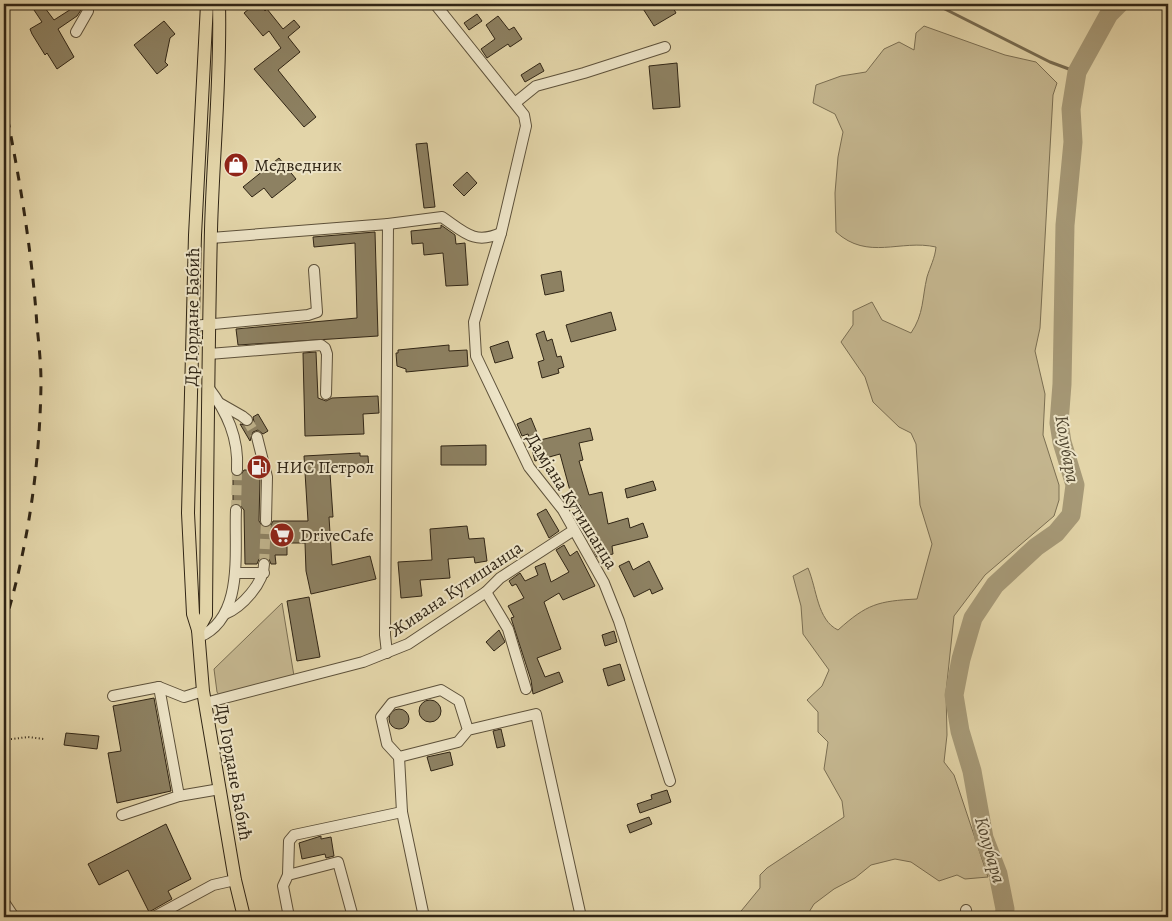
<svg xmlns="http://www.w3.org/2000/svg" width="1172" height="921" viewBox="0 0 1172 921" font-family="Alegreya,serif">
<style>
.green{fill:#c5b790;stroke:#7a6e52}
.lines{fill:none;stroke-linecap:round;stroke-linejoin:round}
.stream{stroke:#776b50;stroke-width:3}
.river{stroke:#a69977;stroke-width:19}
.building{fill:#8d8162;stroke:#302515}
.minor-tunnel{stroke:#bfb28b;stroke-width:10;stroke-dasharray:10 5;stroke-linecap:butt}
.minor-casing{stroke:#5d513a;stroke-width:12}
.major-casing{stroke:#302515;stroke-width:14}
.path{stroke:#302515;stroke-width:2;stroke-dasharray:1 2.5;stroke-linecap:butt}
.minor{stroke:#ede4c7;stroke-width:10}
.major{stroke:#e3d5a9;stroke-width:12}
.rail{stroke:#302515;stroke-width:3;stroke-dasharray:9 9;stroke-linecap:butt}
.labels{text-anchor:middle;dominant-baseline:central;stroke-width:4;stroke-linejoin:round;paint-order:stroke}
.poi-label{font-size:18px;fill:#302515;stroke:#ede4c7;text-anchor:start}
.street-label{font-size:18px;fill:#302515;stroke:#ede4c7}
.water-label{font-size:19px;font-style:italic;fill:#534832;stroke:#ede4c7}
</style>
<rect width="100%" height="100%" fill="#e3d5a9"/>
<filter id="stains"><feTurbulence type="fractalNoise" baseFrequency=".004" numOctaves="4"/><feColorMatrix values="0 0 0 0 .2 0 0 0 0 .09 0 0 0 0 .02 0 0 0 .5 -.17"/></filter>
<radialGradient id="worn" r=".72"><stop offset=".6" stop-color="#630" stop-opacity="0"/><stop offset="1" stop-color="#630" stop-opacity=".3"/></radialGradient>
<g class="green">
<path d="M924,26L1005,55L1036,62L1057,83L1053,95L1040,328L1035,351L1045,394L1043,435L1059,485V500L1054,516L985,575L954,616L946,692L947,735L944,762L954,775L988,877L965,879L957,875L939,881L911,862L895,859L871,865L855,878L834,889L814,904L806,917H726L737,916L760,888V875L767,868L844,817L842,801L824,769L828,742L818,732V712L807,700L822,686L829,670L803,634L801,606L793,576L808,568C817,589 817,620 838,630C867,604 878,601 917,599L932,544L920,505L916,444L911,433L899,427L873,402L865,377L841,342L853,325V311L872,302L882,320L911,333C924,314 922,298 927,277C930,267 935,258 936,247C900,239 868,261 836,232L835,193L838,157L843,132L835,114L813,103L816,85L841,76L866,72L884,49L899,42L914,50L916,33Z"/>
<path d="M282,603L294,676L219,695L217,692L214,669Z"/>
</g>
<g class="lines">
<path class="stream" d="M935,4L1050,62L1077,72"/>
<path class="river" d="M1004,917L1005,909L998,874L984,838L972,771L960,731L954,695L961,659L973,618L995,585L1036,547L1056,533L1071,515L1075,485L1062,442L1059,423L1062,384L1065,225L1073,142L1071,109L1077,72L1109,14L1119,4"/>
</g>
<g class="building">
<path d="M30,4H42L54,20L79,4L81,10L77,16L58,29L74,57L57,69L47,53L45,55L32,34L30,29L42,22Z"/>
<path d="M255,4H260L265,11L267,9L283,29L294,20L300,27L288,37L300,52L278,70L316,117L304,127L254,69L281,48L269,31L263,36L244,13Z"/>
<path d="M640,4H671L676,13L654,26Z"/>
<path d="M477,14L482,21L469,30L464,23Z"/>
<path d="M498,16L509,30L514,27L522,39L510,47L508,44L487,58L481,49L495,39L486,25Z"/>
<path d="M164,21L175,34L170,38L165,62L168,65L157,74L134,45Z"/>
<path d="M540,63L544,71L525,82L521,75Z"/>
<path d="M677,63L680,107L653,109L649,66Z"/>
<path d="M427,143L435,207L424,208L416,144Z"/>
<path d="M279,158L296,179L272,198L264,188L252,197L243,187Z"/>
<path d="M467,172L477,183L464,196L453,185Z"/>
<path d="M441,225L455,235L456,244L465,243L468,285L446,286L443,253L424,255L423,243L412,244L411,231L441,228Z"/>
<path d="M375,232L378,336L238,345L236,329L357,318L355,243L314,247L313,237Z"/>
<path d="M561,271L564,291L545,295L541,275Z"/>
<path d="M611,312L616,330L571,342L566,325Z"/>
<path d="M544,331L547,341L552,339L557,357L561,356L564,367L558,369L559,373L542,378L538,362L544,360L536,334Z"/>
<path d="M508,341L513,358L495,363L490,347Z"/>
<path d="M449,345V351L467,350L468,366L406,372V369L397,366L396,353H398V350Z"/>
<path d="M316,352L318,398L326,401L332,398L378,396L379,413L363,414L364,434L305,436L303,353Z"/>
<path d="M258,414L268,431L263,434L258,430L253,432L250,441L240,424L250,426L254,422L253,417Z"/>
<path d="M531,418L540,440L590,428L593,440L579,443L583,460L579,461L589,495L602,492L608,524L628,518L630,528L643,523L648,537L612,546L613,554L597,557L592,547L588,532H587L583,521L586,520L580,505L571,507L568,499L572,498L560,454L535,461L528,434L522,436L517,424Z"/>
<path d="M486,445V465H441V446Z"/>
<path d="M360,453V456H368L369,470L330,473L333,517H329L332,565L370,556L376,579L311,594L306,571L305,543H287V555H275L276,564H271L269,559L264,557L259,559L257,564H245L244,510L239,504H233V476H240L244,470H258L260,478L259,521L263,527H270L273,521H308L304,456Z"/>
<path d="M653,481L656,490L627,498L625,489Z"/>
<path d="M546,509L559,531L549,538L537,514Z"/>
<path d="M467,526L469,539L484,538L487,561L475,563L474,557L448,559L450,578L420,580L422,596L401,598L398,562L432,560L430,529Z"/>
<path d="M564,545L570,556L577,551L595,586L563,600L559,593L544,602L561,649L537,658L545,677L559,672L563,682L533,694L531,680L511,618L514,617L508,606L524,598L516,584L512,586L509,581L520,573L525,581L538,575L535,567L545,563L551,582L569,572L556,550Z"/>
<path d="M629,561L633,570L649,561L663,589L652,594L650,589L634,597L619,566Z"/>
<path d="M309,597L320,657L297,661L287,601Z"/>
<path d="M499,630L505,642L494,651L486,642Z"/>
<path d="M614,631L617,642L605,646L602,635Z"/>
<path d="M620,664L625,680L608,686L603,669Z"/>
<path d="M154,698L171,791L117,803L108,753L121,751L113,706Z"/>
<circle cx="430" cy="711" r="11"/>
<circle cx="399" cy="719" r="10"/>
<path d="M501,729L505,746L497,748L493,731Z"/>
<path d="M66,733L99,736L97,749L64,745Z"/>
<path d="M450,752L453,765L431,771L427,757Z"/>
<path d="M667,790L671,802L640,813L637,804L652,799L651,795Z"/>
<path d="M649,817L652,824L630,833L627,825Z"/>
<path d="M166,824L191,879L168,891L172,899L149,912L128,870L99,885L88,864Z"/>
<path d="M321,836V839L331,837L334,856L326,858L325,854L302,859L299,843Z"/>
</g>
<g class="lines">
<g class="minor-tunnel">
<path d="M247,420L257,437"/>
<path d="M236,510L237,470"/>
<path d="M264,564L266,521"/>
</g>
<defs>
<g id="minor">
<path d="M435,4L524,115L526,126L501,233L474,322L476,356L529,467L563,510L604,583L619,621L670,781"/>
<path d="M76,32L88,11L86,4"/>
<path d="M515,103L536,86L584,73L665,47"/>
<path d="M388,224L442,217C464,232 474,245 501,233"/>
<path d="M211,238L388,224L385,635L387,653"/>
<path d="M193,326L308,315L317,312L314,270"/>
<path d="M209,354L321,345L325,348L327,354L326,394"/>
<path d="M208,387C227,412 239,438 237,470"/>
<path d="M221,404L242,416L247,420"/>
<path d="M257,437L267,477L266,521"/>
<path d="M235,573H264"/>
<path d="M486,592L508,629L526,689"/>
<path d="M225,614C242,607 264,583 264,564"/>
<path d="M199,637C245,618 234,550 236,510"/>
<path d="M113,696L159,687L184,697L203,691"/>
<path d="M205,703L363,662L408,644L486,592L500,578L574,530"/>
<path d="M468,730L458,742L399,757L387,744L381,717L392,703L441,690L459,701L468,730L536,714L581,917"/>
<path d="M399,757L402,812L424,917"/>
<path d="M179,796L220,789"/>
<path d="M122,815L179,796L159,687"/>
<path d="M288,875L289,841L294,835L402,812"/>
<path d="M4,902L14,917"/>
<path d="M966,910L967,917"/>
<path d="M154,917L213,885L235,880"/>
<path d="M289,917L283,886L288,875L338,862L353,917"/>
</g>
<g id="major">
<path d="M207,4L195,235L188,513L193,614L198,630L203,691L235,880L244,917"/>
<path d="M198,630L206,615C207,487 208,358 211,230C213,154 221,79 219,4"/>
</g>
</defs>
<use href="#minor" class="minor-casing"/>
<use href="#major" class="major-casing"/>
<path class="path" d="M4,740L28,737L44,739"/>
<use href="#minor" class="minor"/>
<use href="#major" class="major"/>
<path class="rail" d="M4,101C19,175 32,250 37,326C39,345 41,364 41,383C40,464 28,548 4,626"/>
</g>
<defs>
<symbol id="shop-disc" viewBox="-11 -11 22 22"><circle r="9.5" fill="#8f2418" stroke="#ede4c7"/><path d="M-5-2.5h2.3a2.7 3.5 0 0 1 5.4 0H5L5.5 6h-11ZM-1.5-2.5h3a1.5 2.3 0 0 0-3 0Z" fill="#fff"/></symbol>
<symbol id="fuel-disc" viewBox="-11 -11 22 22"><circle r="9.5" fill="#8f2418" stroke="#ede4c7"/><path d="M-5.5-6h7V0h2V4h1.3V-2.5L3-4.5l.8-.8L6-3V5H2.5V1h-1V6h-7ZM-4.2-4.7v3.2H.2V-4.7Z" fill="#fff"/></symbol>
<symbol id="supermarket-disc" viewBox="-11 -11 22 22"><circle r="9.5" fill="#8f2418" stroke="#ede4c7"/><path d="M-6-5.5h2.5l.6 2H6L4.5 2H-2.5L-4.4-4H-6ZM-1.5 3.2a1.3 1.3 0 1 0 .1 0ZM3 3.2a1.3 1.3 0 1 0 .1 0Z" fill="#fff"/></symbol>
</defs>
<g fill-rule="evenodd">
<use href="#shop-disc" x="222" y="151" width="28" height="28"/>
<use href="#fuel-disc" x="245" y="453" width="28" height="28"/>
<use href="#supermarket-disc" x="268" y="521" width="28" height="28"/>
</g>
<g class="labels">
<g class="poi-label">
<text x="254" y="165">Медведник</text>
<text x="276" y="467">НИС Петрол</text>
<text x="300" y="535">DriveCafe</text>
</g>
<g class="street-label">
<text transform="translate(192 317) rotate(-89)">Др Гордане Бабић</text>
<text transform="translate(572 501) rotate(58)">Дамјана Кутишанца</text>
<text transform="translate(456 589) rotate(-34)">Живана Кутишанца</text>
<text transform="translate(234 772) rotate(80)">Др Гордане Бабић</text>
</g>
<g class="water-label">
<text transform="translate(1067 449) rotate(80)">Колубара</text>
<text transform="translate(990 850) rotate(74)">Колубара</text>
</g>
</g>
<rect width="1172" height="921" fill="none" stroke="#e3d5a9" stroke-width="20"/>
<rect x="5" y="5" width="1162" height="911" fill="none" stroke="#302515" stroke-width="2.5"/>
<rect x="10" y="10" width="1152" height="901" fill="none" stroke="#302515"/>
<rect width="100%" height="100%" filter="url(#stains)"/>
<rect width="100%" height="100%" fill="url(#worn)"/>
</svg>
